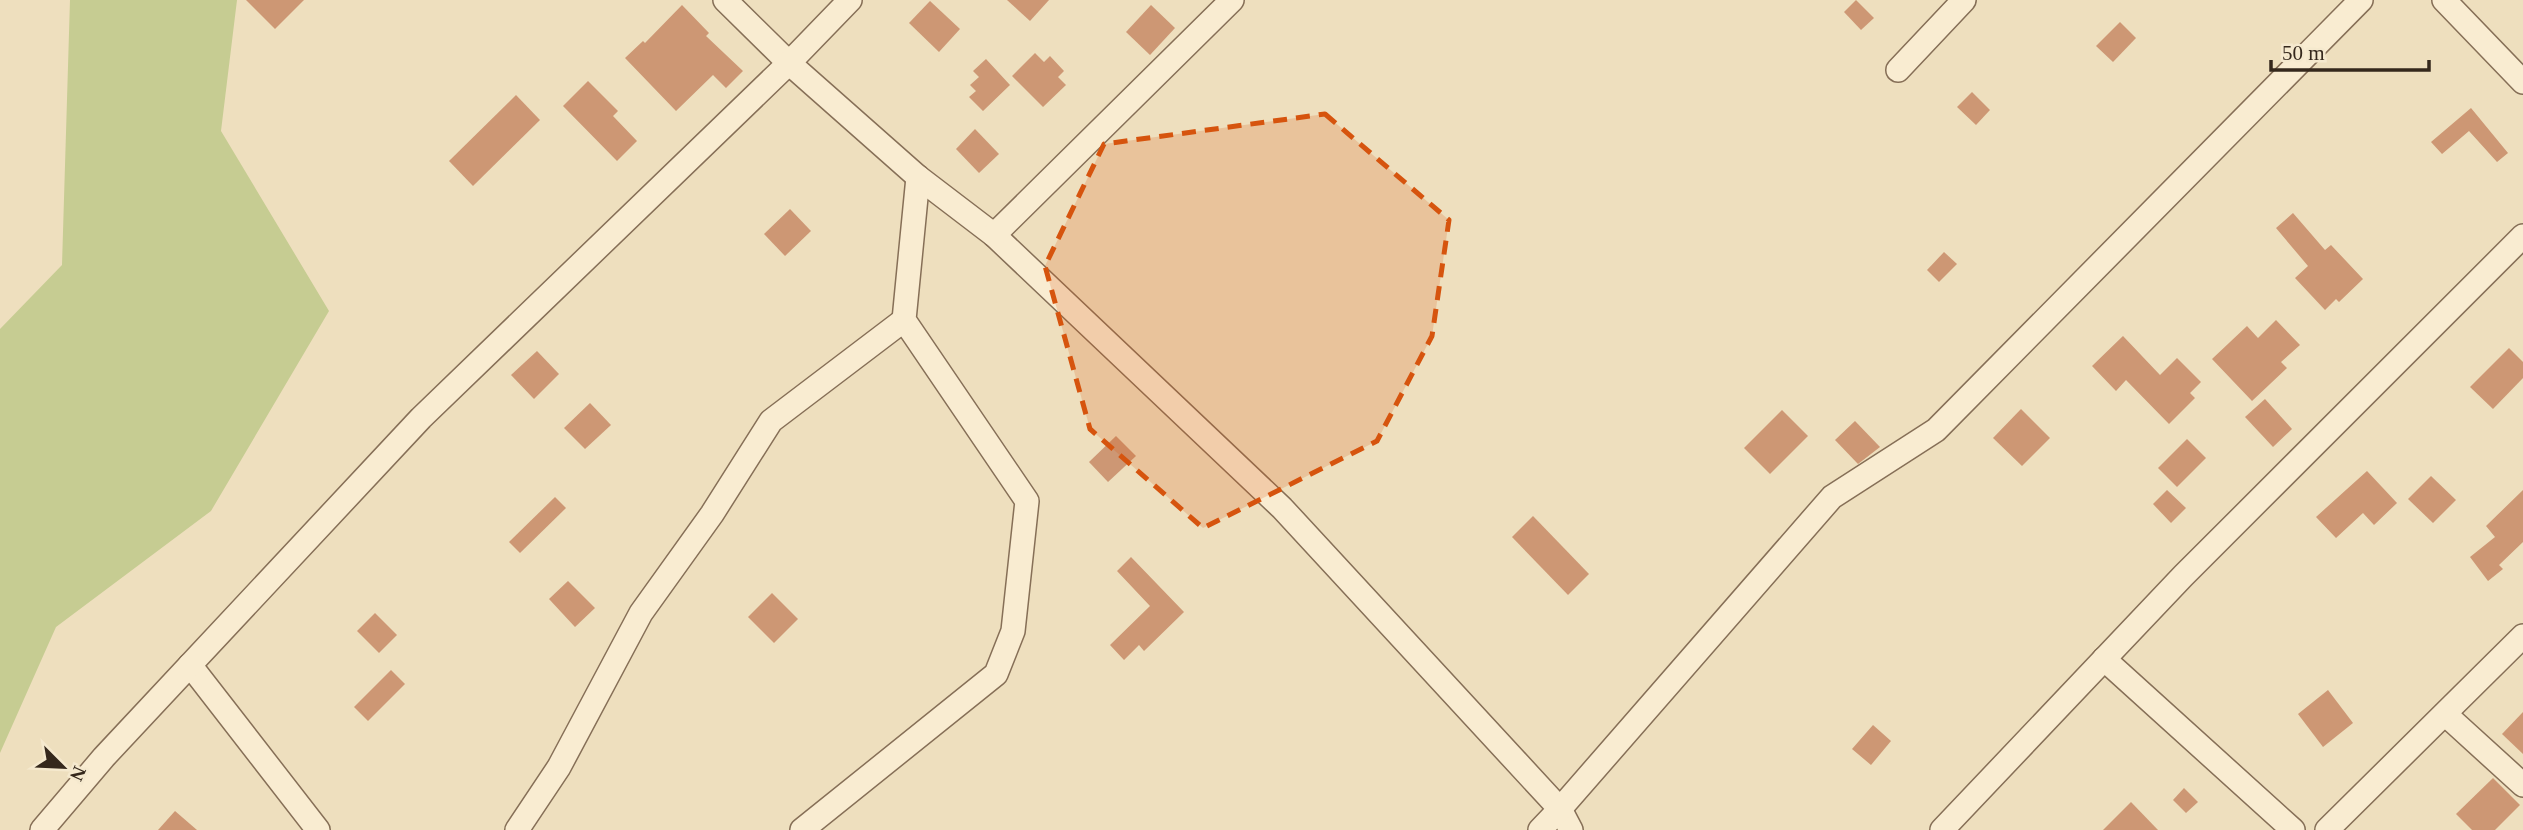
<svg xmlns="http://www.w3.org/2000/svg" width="2523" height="830" viewBox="0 0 2523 830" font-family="Georgia,serif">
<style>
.green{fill:#c6cc92}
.building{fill:#cd9774}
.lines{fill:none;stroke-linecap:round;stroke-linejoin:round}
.minor-casing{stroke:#866f57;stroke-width:26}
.minor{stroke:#f9ecd1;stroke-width:23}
.marked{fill:#d6540e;fill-opacity:0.2;stroke:#d6540e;stroke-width:5;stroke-dasharray:14 9;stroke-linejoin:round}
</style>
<rect width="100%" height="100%" fill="#eedfbe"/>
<path class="green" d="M70,0H237L221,131L329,311L211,511L56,627L0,753V329L62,265Z"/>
<g class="building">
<path d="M246,0H304L275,29Z"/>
<path d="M1007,0H1049L1030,21Z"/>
<path d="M1856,0L1874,18L1861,30L1844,12Z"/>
<path d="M930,1L960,29L939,52L909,23Z"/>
<path d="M682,5L709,33L706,36L743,71L726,88L713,75L676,111L625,58L643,41L645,43Z"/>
<path d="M1151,5L1175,28L1150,55L1126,32Z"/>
<path d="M2120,22L2136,38L2113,62L2096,46Z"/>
<path d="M1035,53L1044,62L1050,56L1064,71L1058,77L1066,85L1043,107L1012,76Z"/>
<path d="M986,59L1010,85L983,111L969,97L976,91L970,85L979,77L973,71Z"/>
<path d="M588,81L618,111L613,116L637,141L617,161L563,106Z"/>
<path d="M1972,92L1990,110L1976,125L1957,107Z"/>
<path d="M516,95L540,120L473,186L449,161Z"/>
<path d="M2471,108L2508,153L2497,162L2469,131L2442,154L2431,142Z"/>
<path d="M975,129L999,154L979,173L956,149Z"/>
<path d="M790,209L811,231L785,256L764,234Z"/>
<path d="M2293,213L2325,250L2331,245L2363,279L2339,302L2336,299L2325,310L2295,278L2308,266L2276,228Z"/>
<path d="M1944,252L1957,264L1939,282L1927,270Z"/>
<path d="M2276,320L2300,345L2281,362L2287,368L2252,401L2212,359L2247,326L2258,338Z"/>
<path d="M2123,336L2160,375L2177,358L2201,382L2190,393L2195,398L2169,424L2126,380L2116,391L2092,366Z"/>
<path d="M2509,348L2523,362V378L2493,409L2470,387Z"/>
<path d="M537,351L559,374L534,399L511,375Z"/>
<path d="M2265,399L2292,429L2273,447L2245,417Z"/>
<path d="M590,403L611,425L585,449L564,428Z"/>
<path d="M2021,409L2050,438L2022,466L1993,438Z"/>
<path d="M1782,410L1808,436L1770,474L1744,448Z"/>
<path d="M1855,421L1880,447L1858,464L1835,440Z"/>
<path d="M1116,436L1136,456L1108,482L1089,462Z"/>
<path d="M2187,439L2206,458L2177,487L2158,468Z"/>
<path d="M2367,471L2397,503L2374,525L2363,513L2336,538L2316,517Z"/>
<path d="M2431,476L2456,500L2433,523L2408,499Z"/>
<path d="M2167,490L2186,508L2171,523L2153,504Z"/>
<path d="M2523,490V542L2499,565L2503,569L2488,581L2470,557L2495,537L2486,526Z"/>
<path d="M555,497L566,508L520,553L509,542Z"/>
<path d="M1533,516L1589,574L1568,595L1512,537Z"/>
<path d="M1131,557L1184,612L1144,651L1139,645L1124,660L1110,645L1150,606L1117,571Z"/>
<path d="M568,581L595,608L575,627L549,599Z"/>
<path d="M772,593L798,619L774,643L748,617Z"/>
<path d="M375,613L397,635L379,653L357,631Z"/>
<path d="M391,670L405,684L368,721L354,707Z"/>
<path d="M2328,690L2353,723L2323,747L2298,714Z"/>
<path d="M2523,712V754L2502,734Z"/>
<path d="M1873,725L1891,741L1871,765L1852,749Z"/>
<path d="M2493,778L2520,805L2495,830H2472L2456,814Z"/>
<path d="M2184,788L2198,802L2186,813L2173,800Z"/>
<path d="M2131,802L2158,830H2103Z"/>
<path d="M175,811L197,830H158Z"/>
</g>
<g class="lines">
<defs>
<g id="minor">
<path d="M725,0L789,63L918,177L994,235L1282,508L1560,809L1571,830"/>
<path d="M2444,0L2523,82"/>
<path d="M1898,70L1964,0"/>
<path d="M994,235L1232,0"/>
<path d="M2104,659L2293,830"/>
<path d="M190,665L318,830"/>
<path d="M2445,714L2523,785"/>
<path d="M42,830L104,757L421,418L789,63L850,0"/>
<path d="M517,830L559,767L641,613L712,514L771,421L904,320"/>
<path d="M802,830L996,674L1013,631L1027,501L904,320L918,177"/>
<path d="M1540,830L1560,809L1832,497L1936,430L2361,0"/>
<path d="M1942,830L2183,576L2523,236"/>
<path d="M2327,830L2523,636"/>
</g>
</defs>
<use href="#minor" class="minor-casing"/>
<use href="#minor" class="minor"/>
</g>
<path class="marked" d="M1325,114L1449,220L1432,336L1377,441L1203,528L1090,429L1045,266L1104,144Z"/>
<g transform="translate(63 767) rotate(114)" stroke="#f5e9ce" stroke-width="5" paint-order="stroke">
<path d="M0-5L12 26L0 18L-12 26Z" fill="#35281c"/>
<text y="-10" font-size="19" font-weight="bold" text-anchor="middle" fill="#35281c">N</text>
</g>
<path d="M2271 60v10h158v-10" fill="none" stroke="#35281c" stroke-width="3.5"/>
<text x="2282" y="60" font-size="21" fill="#35281c" stroke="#f5e9ce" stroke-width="5" paint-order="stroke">50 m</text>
</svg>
